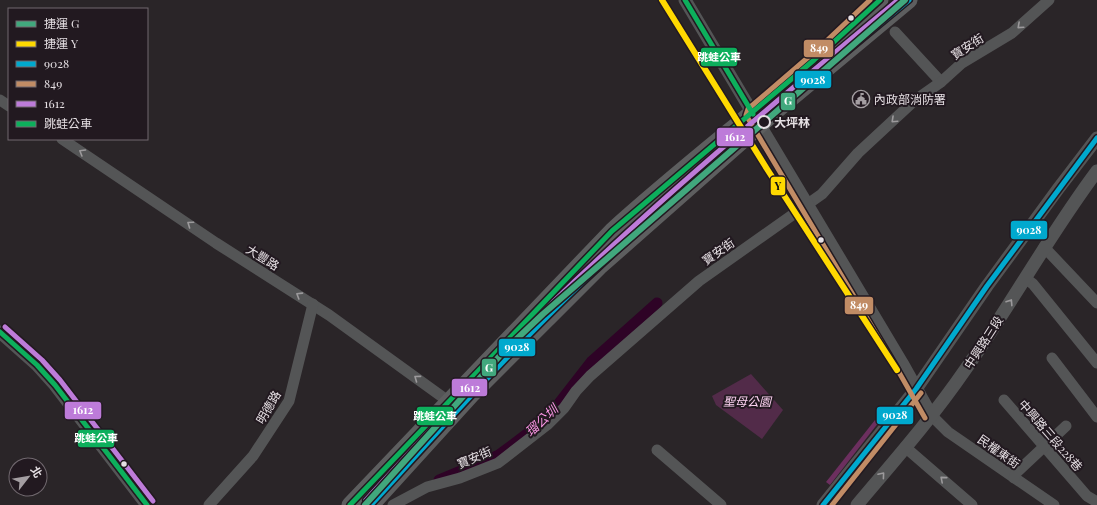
<svg xmlns="http://www.w3.org/2000/svg" width="1097" height="505" viewBox="0 0 1097 505" font-family="'Playfair Display','Noto Sans TC',serif">
<style>
.green{fill:#522b49}
.forest{fill:#6c2f5f}
.lines{fill:none;stroke-linecap:round;stroke-linejoin:round}
.canal{stroke:#2e0326;stroke-width:11}
.minor{stroke:#545556;stroke-width:11}
.tertiary{stroke:#545556;stroke-width:13}
.primary{stroke:#5d5e5f;stroke-width:17}
.bus-1-casing{stroke:#221920;stroke-width:8}
.bus-2-casing{stroke:#221920;stroke-width:8}
.bus-3-casing{stroke:#221920;stroke-width:8}
.bus-4-casing{stroke:#221920;stroke-width:8}
.bus-1{stroke:#00a9ce;stroke-width:5}
.bus-2{stroke:#c18c65;stroke-width:5}
.bus-3{stroke:#bd7bd9;stroke-width:5}
.bus-4{stroke:#0daf5c;stroke-width:5}
.metro-1-casing{stroke:#221920;stroke-width:9}
.metro-2-casing{stroke:#221920;stroke-width:9}
.metro-1{stroke:#41a87d;stroke-width:6}
.metro-2{stroke:#ffd900;stroke-width:6}
.oneway{stroke:#9c9a9c}
.bus-dot{fill:#e5dfe3;stroke:#221920;stroke-width:1.5}
.stop-dot{fill:#221920;stroke:#e5dfe3;stroke-width:2}
.labels{text-anchor:middle;dominant-baseline:central;stroke-width:4;stroke-linejoin:round;paint-order:stroke}
.street-label{font-size:12px;fill:#e5dfe3;stroke:#221920}
.poi-label{font-size:12px;fill:#e5dfe3;stroke:#221920;text-anchor:start}
.stop-label{font-size:12px;font-weight:bold;fill:#e5dfe3;stroke:#221920;text-anchor:start}
.park-label{font-size:12px;font-style:italic;fill:#fdd3f2;stroke:#221920}
.water-label{font-size:13px;font-style:italic;fill:#fa96e4;stroke:#221920}
.line-badge{stroke:#221920;stroke-width:1.5}
.badge-label{font-size:11px;text-anchor:middle;font-weight:bold;fill:#fff}
.pale-badge-label{font-size:11px;text-anchor:middle;font-weight:bold;fill:#111}
</style>
<rect width="100%" height="100%" fill="#2a2528"/>
<path class="green" d="M751,374L783,410L762,439L716,405L712,396Z"/>
<path class="forest" d="M875,420L879,422L830,485L826,482Z"/>
<g class="lines">
<path class="canal" d="M439,480L499,455L527,434L550,415L592,361L657,303"/>
<g class="minor">
<path d="M895,32L941,82"/>
<path d="M0,100L9,106"/>
<path d="M62,139L216,243L329,315L448,401"/>
<path d="M1044,247L1097,303"/>
<path d="M1025,278L1033,284L1097,363"/>
<path d="M1052,358L1097,417"/>
<path d="M1004,400L1087,496L1097,502"/>
<path d="M931,415L948,432L1054,505"/>
<path d="M905,447L972,505"/>
<path d="M657,450L721,505"/>
<path d="M1014,478L1016,473L1066,426"/>
<path d="M209,505L253,456L289,401L313,304"/>
<path d="M393,505L427,487L460,478L498,463L547,425L564,408L576,391L590,376L699,281L822,194L858,153L914,101L941,82L962,63L1012,33L1049,0"/>
</g>
<g class="tertiary">
<path d="M685,0L902,363L931,415"/>
<path d="M0,332L37,365L55,385L147,505"/>
<path d="M823,505L916,389L987,286L1058,189L1097,138"/>
<path d="M857,505C894,461 932,418 965,370C1011,305 1049,235 1097,171"/>
</g>
<g class="primary">
<path d="M350,505L612,231C699,152 795,83 880,0"/>
<path d="M371,505L471,395L599,267L778,109L909,0"/>
</g>
<defs>
<g id="bus-1">
<path d="M371,505C445,424 519,341 600,266C699,174 804,87 909,0"/>
<path d="M823,505L916,389L987,286L1097,138"/>
</g>
<g id="bus-2">
<path d="M870,0L819,48L748,109L746,115L896,367L925,418"/>
<path d="M832,505L921,393"/>
</g>
<g id="bus-3">
<path d="M5,327L42,360L60,380L153,501"/>
<path d="M366,500C440,419 514,337 595,262C692,171 796,85 898,0"/>
</g>
<g id="bus-4">
<path d="M685,0L753,114"/>
<path d="M0,332L37,365L55,385L147,505"/>
<path d="M350,505L612,231L814,60L880,0"/>
</g>
</defs>
<use href="#bus-1" class="bus-1-casing"/>
<use href="#bus-2" class="bus-2-casing"/>
<use href="#bus-3" class="bus-3-casing"/>
<use href="#bus-4" class="bus-4-casing"/>
<use href="#bus-1" class="bus-1"/>
<use href="#bus-2" class="bus-2"/>
<use href="#bus-3" class="bus-3"/>
<use href="#bus-4" class="bus-4"/>
<defs>
<path id="metro-1" d="M365,505L506,349L543,314L905,0"/>
<path id="metro-2" d="M662,0L767,169L897,370"/>
</defs>
<use href="#metro-1" class="metro-1-casing"/>
<use href="#metro-2" class="metro-2-casing"/>
<use href="#metro-1" class="metro-1"/>
<use href="#metro-2" class="metro-2"/>
</g>
<defs><path id="oneway-chevron" d="M-2-3.5L2.5 0L-2 3.5" fill="none" stroke-width="1.6" stroke-linecap="round" stroke-linejoin="round"/></defs>
<g class="oneway">
<use href="#oneway-chevron" transform="translate(1020 26) rotate(138)"/>
<use href="#oneway-chevron" transform="translate(894 120) rotate(137)"/>
<use href="#oneway-chevron" transform="translate(82 152) rotate(-149)"/>
<use href="#oneway-chevron" transform="translate(190 224) rotate(-145)"/>
<use href="#oneway-chevron" transform="translate(299 295) rotate(-148)"/>
<use href="#oneway-chevron" transform="translate(1010 302) rotate(-57)"/>
<use href="#oneway-chevron" transform="translate(417 378) rotate(-144)"/>
<use href="#oneway-chevron" transform="translate(882 475) rotate(-50)"/>
<use href="#oneway-chevron" transform="translate(943 479) rotate(-139)"/>
</g>
<defs>
<symbol id="civic-ring" viewBox="-11 -11 22 22"><circle r="9.5" fill="#221920" stroke="#a49ea2" stroke-width="1.5"/><path d="M-.6-6.5H3V-4.5H.6V-3L4-1V1h2V6H-6V1h2V-1L-.6-3ZM-1.2 2.5V6h2.4V2.5Z" fill="#a49ea2"/></symbol>
</defs>
<g fill-rule="evenodd">
<use href="#civic-ring" x="851" y="89" width="20" height="20"/>
</g>
<g class="bus-dot">
<circle cx="851" cy="18" r="3.5"/>
<circle cx="821" cy="240" r="3.5"/>
<circle cx="124" cy="464" r="3.5"/>
</g>
<circle class="stop-dot" cx="764" cy="122" r="6"/>
<g class="labels">
<g class="street-label">
<text transform="translate(967 46) rotate(-33)">寶安街</text>
<text transform="translate(718 251) rotate(-35)">寶安街</text>
<text transform="translate(263 257) rotate(32)">大豐路</text>
<text transform="translate(983 342) rotate(-57)">中興路三段</text>
<text transform="translate(268 407) rotate(-60)">明德路</text>
<text transform="translate(1051 435) rotate(49)">中興路三段228巷</text>
<text transform="translate(999 451) rotate(35)">民權東街</text>
<text transform="translate(474 457) rotate(-23)">寶安街</text>
</g>
<g class="poi-label">
<text x="874" y="99">內政部消防署</text>
</g>
<g class="stop-label">
<text x="774" y="122">大坪林</text>
</g>
<g class="park-label">
<text x="747" y="401">聖母公園</text>
</g>
<g class="water-label">
<text transform="translate(541 420) rotate(-43)">瑠公圳</text>
</g>
</g>
<g class="line-badge">
<rect x="803" y="39" width="31" height="19" rx="4" fill="#c18c65"/>
<rect x="700" y="47" width="38" height="20" rx="4" fill="#0daf5c"/>
<rect x="794" y="70" width="38" height="19" rx="4" fill="#00a9ce"/>
<rect x="780" y="92" width="16" height="19" rx="4" fill="#41a87d"/>
<rect x="716" y="127" width="38" height="20" rx="4" fill="#bd7bd9"/>
<rect x="770" y="176" width="16" height="20" rx="4" fill="#ffd900"/>
<rect x="1010" y="220" width="38" height="20" rx="4" fill="#00a9ce"/>
<rect x="844" y="296" width="30" height="19" rx="4" fill="#c18c65"/>
<rect x="498" y="338" width="38" height="19" rx="4" fill="#00a9ce"/>
<rect x="481" y="358" width="16" height="19" rx="4" fill="#41a87d"/>
<rect x="451" y="378" width="37" height="19" rx="4" fill="#bd7bd9"/>
<rect x="64" y="401" width="38" height="19" rx="4" fill="#bd7bd9"/>
<rect x="876" y="406" width="38" height="19" rx="4" fill="#00a9ce"/>
<rect x="416" y="406" width="38" height="20" rx="4" fill="#0daf5c"/>
<rect x="77" y="429" width="38" height="19" rx="4" fill="#0daf5c"/>
</g>
<g class="badge-label">
<text x="819" y="52">849</text>
<text x="719" y="61">跳蛙公車</text>
<text x="813" y="84">9028</text>
<text x="788" y="105">G</text>
<text x="735" y="141">1612</text>
<text x="1029" y="234">9028</text>
<text x="859" y="309">849</text>
<text x="517" y="351">9028</text>
<text x="489" y="372">G</text>
<text x="470" y="392">1612</text>
<text x="83" y="414">1612</text>
<text x="895" y="419">9028</text>
<text x="435" y="420">跳蛙公車</text>
<text x="96" y="442">跳蛙公車</text>
</g>
<g class="pale-badge-label">
<text x="778" y="190">Y</text>
</g>
<rect x="8" y="8" width="140" height="132" fill="#221920" stroke="#70686e"/>
<rect x="16" y="21" width="20" height="6" fill="#41a87d" stroke="#70686e"/>
<text x="44" y="28" font-size="12" fill="#e5dfe3">捷運 G</text>
<rect x="16" y="41" width="20" height="6" fill="#ffd900" stroke="#70686e"/>
<text x="44" y="48" font-size="12" fill="#e5dfe3">捷運 Y</text>
<rect x="16" y="61" width="20" height="6" fill="#00a9ce" stroke="#70686e"/>
<text x="44" y="68" font-size="12" fill="#e5dfe3">9028</text>
<rect x="16" y="81" width="20" height="6" fill="#c18c65" stroke="#70686e"/>
<text x="44" y="88" font-size="12" fill="#e5dfe3">849</text>
<rect x="16" y="101" width="20" height="6" fill="#bd7bd9" stroke="#70686e"/>
<text x="44" y="108" font-size="12" fill="#e5dfe3">1612</text>
<rect x="16" y="121" width="20" height="6" fill="#0daf5c" stroke="#70686e"/>
<text x="44" y="128" font-size="12" fill="#e5dfe3">跳蛙公車</text>
<g transform="translate(28 477) rotate(59)"><circle r="19" fill="#221920" stroke="#70686e"/>
<path d="M0-3L7 15L0 10L-7 15Z" fill="#a49ea2"/>
<text y="-6" font-size="11" font-weight="bold" text-anchor="middle" fill="#e5dfe3">北</text>
</g>
</svg>
